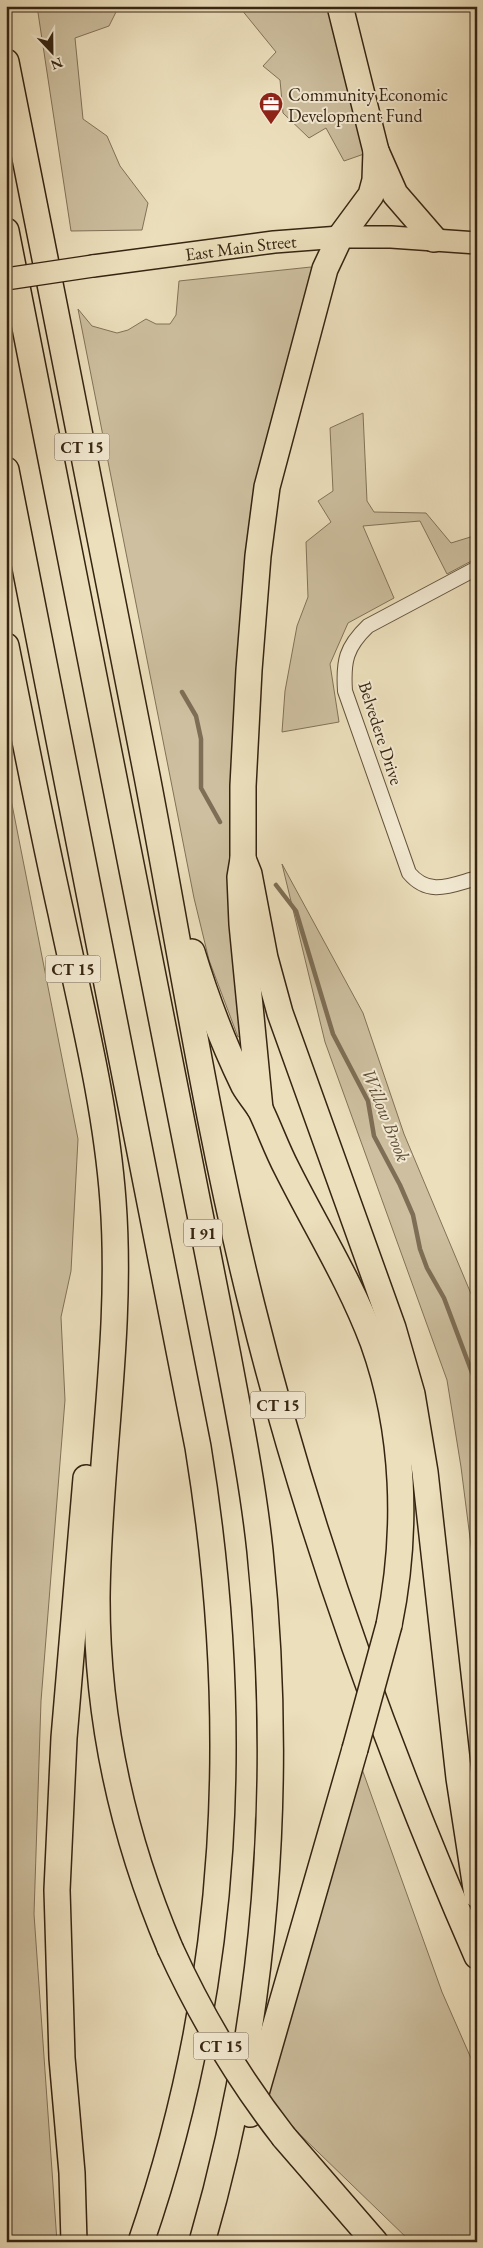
<svg xmlns="http://www.w3.org/2000/svg" width="483" height="2248" viewBox="0 0 483 2248" font-family="'EB Garamond',serif">
<style>
.green{fill:#cdbf9f;stroke:#827258}
.lines{fill:none;stroke-linecap:round;stroke-linejoin:round}
.stream{stroke:#7e6e55;stroke-width:4.5}
.minor-casing{stroke:#64533c;stroke-width:16}
.primary-casing{stroke:#362411;stroke-width:24}
.motorway-casing{stroke:#362411;stroke-width:28}
.minor{stroke:#f3ead3;stroke-width:14}
.primary{stroke:#ecdfbc;stroke-width:21}
.motorway{stroke:#ecdfbc;stroke-width:25}
.primary-bridge-casing{stroke:#362411;stroke-width:24;stroke-linecap:butt}
.motorway-bridge-casing{stroke:#362411;stroke-width:28;stroke-linecap:butt}
.primary-bridge{stroke:#ecdfbc;stroke-width:21}
.motorway-bridge{stroke:#ecdfbc;stroke-width:25}
.labels{text-anchor:middle;dominant-baseline:central;stroke-width:4;stroke-linejoin:round;paint-order:stroke}
.shield{fill:#f3ead3;stroke:#6f5f4b;stroke-width:1}
.shield-label{font-size:16px;font-weight:bold;fill:#362411}
.poi-label{font-size:18px;fill:#362411;stroke:#f3ead3;text-anchor:start}
.street-label{font-size:18px;fill:#362411;stroke:#f3ead3}
.water-label{font-size:19px;font-style:italic;fill:#604f39;stroke:#f3ead3}
</style>
<rect width="100%" height="100%" fill="#ecdfbc"/>
<filter id="stains"><feTurbulence type="fractalNoise" baseFrequency=".004" numOctaves="4"/><feColorMatrix values="0 0 0 0 .2 0 0 0 0 .09 0 0 0 0 .02 0 0 0 .5 -.17"/></filter>
<radialGradient id="worn" r=".72"><stop offset=".6" stop-color="#630" stop-opacity="0"/><stop offset="1" stop-color="#630" stop-opacity=".3"/></radialGradient>
<g class="green">
<path d="M37,6H119L109,26L75,38L83,119L107,136L120,166L148,203L142,230L71,231Z"/>
<path d="M236,6H330L364,154L344,161L326,128L309,138L283,113L280,80L263,66L276,52L241,9Z"/>
<path d="M311,267L313,273L239,678L230,841L231,901L244,1034L238,1037L209,960L194,898L78,309L92,326L117,333L128,330L146,319L156,324H170L176,315L179,281Z"/>
<path d="M363,413L367,501L374,512L426,513L451,543L477,535V558L447,574L420,521L363,526L394,598L348,623L330,664L339,722L282,732L285,691L297,626L308,597L306,542L331,522L318,501L333,491L330,428Z"/>
<path d="M6,774L78,1139L71,1271L61,1317L65,1400L41,1701L34,1914L57,2242H6Z"/>
<path d="M282,864L363,1013L404,1134L477,1308V1593L461,1467L447,1380L325,1042Z"/>
<path d="M362,1769L442,1992L477,2072V2242H411L287,2122L267,2095Z"/>
</g>
<g class="lines">
<g class="stream">
<path d="M182,692L196,716L201,739V788L220,822"/>
<path d="M276,885L296,911L333,1034L368,1101L374,1136L400,1185L413,1215L420,1249L427,1268L444,1298L477,1386"/>
</g>
<defs>
<path id="minor" d="M477,568L368,626C346,647 343,661 345,691L409,873C429,897 451,885 477,878"/>
<g id="primary">
<path id="s1" d="M93,266L274,242L340,237H391L477,243"/>
</g>
<g id="motorway">
<path d="M340,6L376,151L395,194L434,239"/>
<path d="M6,62C53,300 101,538 147,776C181,953 208,1131 252,1306C307,1529 385,1745 477,1956"/>
<path d="M6,231L228,1356C240,1420 253,1485 260,1551C284,1783 267,2018 202,2242"/>
<path d="M6,470L198,1447C242,1718 231,1981 141,2242"/>
<path d="M6,646C24,735 41,824 61,913C81,1008 106,1104 113,1201C123,1334 98,1466 97,1599C97,1720 123,1837 170,1948"/>
<path d="M243,859L249,874L265,958L280,1013L393,1328L412,1394L425,1472L459,1778L477,1895"/>
<path d="M192,952C206,998 223,1043 244,1086C249,1095 256,1102 261,1111C270,1130 277,1150 287,1169C316,1227 350,1281 373,1342C405,1431 408,1532 389,1625"/>
<path d="M260,1109L242,924L240,877L243,859V786L249,670L258,556L267,487L325,269L340,237L371,195L375,180L376,151"/>
<path d="M250,2114L355,1749"/>
<path d="M284,2137L375,2242"/>
<path d="M74,2242L72,2173L62,2058L57,1890L64,1738L86,1478"/>
</g>
</defs>
<use href="#minor" class="minor-casing"/>
<use href="#primary" class="primary-casing"/>
<use href="#motorway" class="motorway-casing"/>
<use href="#minor" class="minor"/>
<use href="#primary" class="primary"/>
<use href="#motorway" class="motorway"/>
<defs>
<path id="primary-bridge" d="M6,279L93,266"/>
<g id="motorway-bridge">
<path d="M355,1749L389,1625"/>
<path d="M170,1948C201,2016 238,2078 284,2137"/>
</g>
</defs>
<use href="#primary-bridge" class="primary-bridge-casing"/>
<use href="#motorway-bridge" class="motorway-bridge-casing"/>
<use href="#primary-bridge" class="primary-bridge"/>
<use href="#motorway-bridge" class="motorway-bridge"/>
</g>
<defs>
<symbol id="office-pin" viewBox="-11 -11 22 30"><path d="M0 17L-7.5 6A9.5 9.5 0 1 1 7.5 6Z" fill="#8f2418" stroke="#f3ead3"/><path d="M-6-3h4V-5.5h4V-3h4V5H-6ZM-1-4.5V-3h2v-1.5ZM-6 0V1H6V0Z" fill="#fff"/></symbol>
</defs>
<g fill-rule="evenodd">
<use href="#office-pin" x="257" y="90" width="28" height="38"/>
</g>
<g class="labels">
<g class="shield">
<rect x="54.5" y="433.5" width="55" height="27" rx="4"/>
<rect x="45.5" y="955.5" width="55" height="27" rx="4"/>
<rect x="184" y="1219.5" width="38" height="27" rx="4"/>
<rect x="250.5" y="1391.5" width="55" height="27" rx="4"/>
<rect x="193.5" y="2032.5" width="55" height="27" rx="4"/>
</g>
<g class="shield-label">
<text x="82" y="447">CT 15</text>
<text x="73" y="969">CT 15</text>
<text x="203" y="1233">I 91</text>
<text x="278" y="1405">CT 15</text>
<text x="221" y="2046">CT 15</text>
</g>
<g class="poi-label">
<text x="288" y="94">Community Economic<tspan x="288" dy="21">Development Fund</tspan></text>
</g>
<g class="street-label">
<text stroke="none"><textPath href="#s1" startOffset="149">East Main Street</textPath></text>
<text transform="translate(381 733) rotate(72)">Belvedere Drive</text>
</g>
<g class="water-label">
<text transform="translate(386 1115) rotate(68)">Willow Brook</text>
</g>
</g>
<rect width="483" height="2248" fill="none" stroke="#ecdfbc" stroke-width="25"/>
<rect x="8" y="8" width="468" height="2233" fill="none" stroke="#362411" stroke-width="2.5"/>
<rect x="12" y="12" width="458" height="2223" fill="none" stroke="#362411"/>
<g transform="translate(52 52) rotate(158)" stroke="#f3ead3" stroke-width="4" paint-order="stroke">
<path d="M0-4L9 19L0 12L-9 19Z" fill="#362411"/>
<text y="-8" font-size="14" font-weight="bold" text-anchor="middle" fill="#362411">N</text>
</g>
<rect width="100%" height="100%" filter="url(#stains)"/>
<rect width="100%" height="100%" fill="url(#worn)"/>
</svg>
